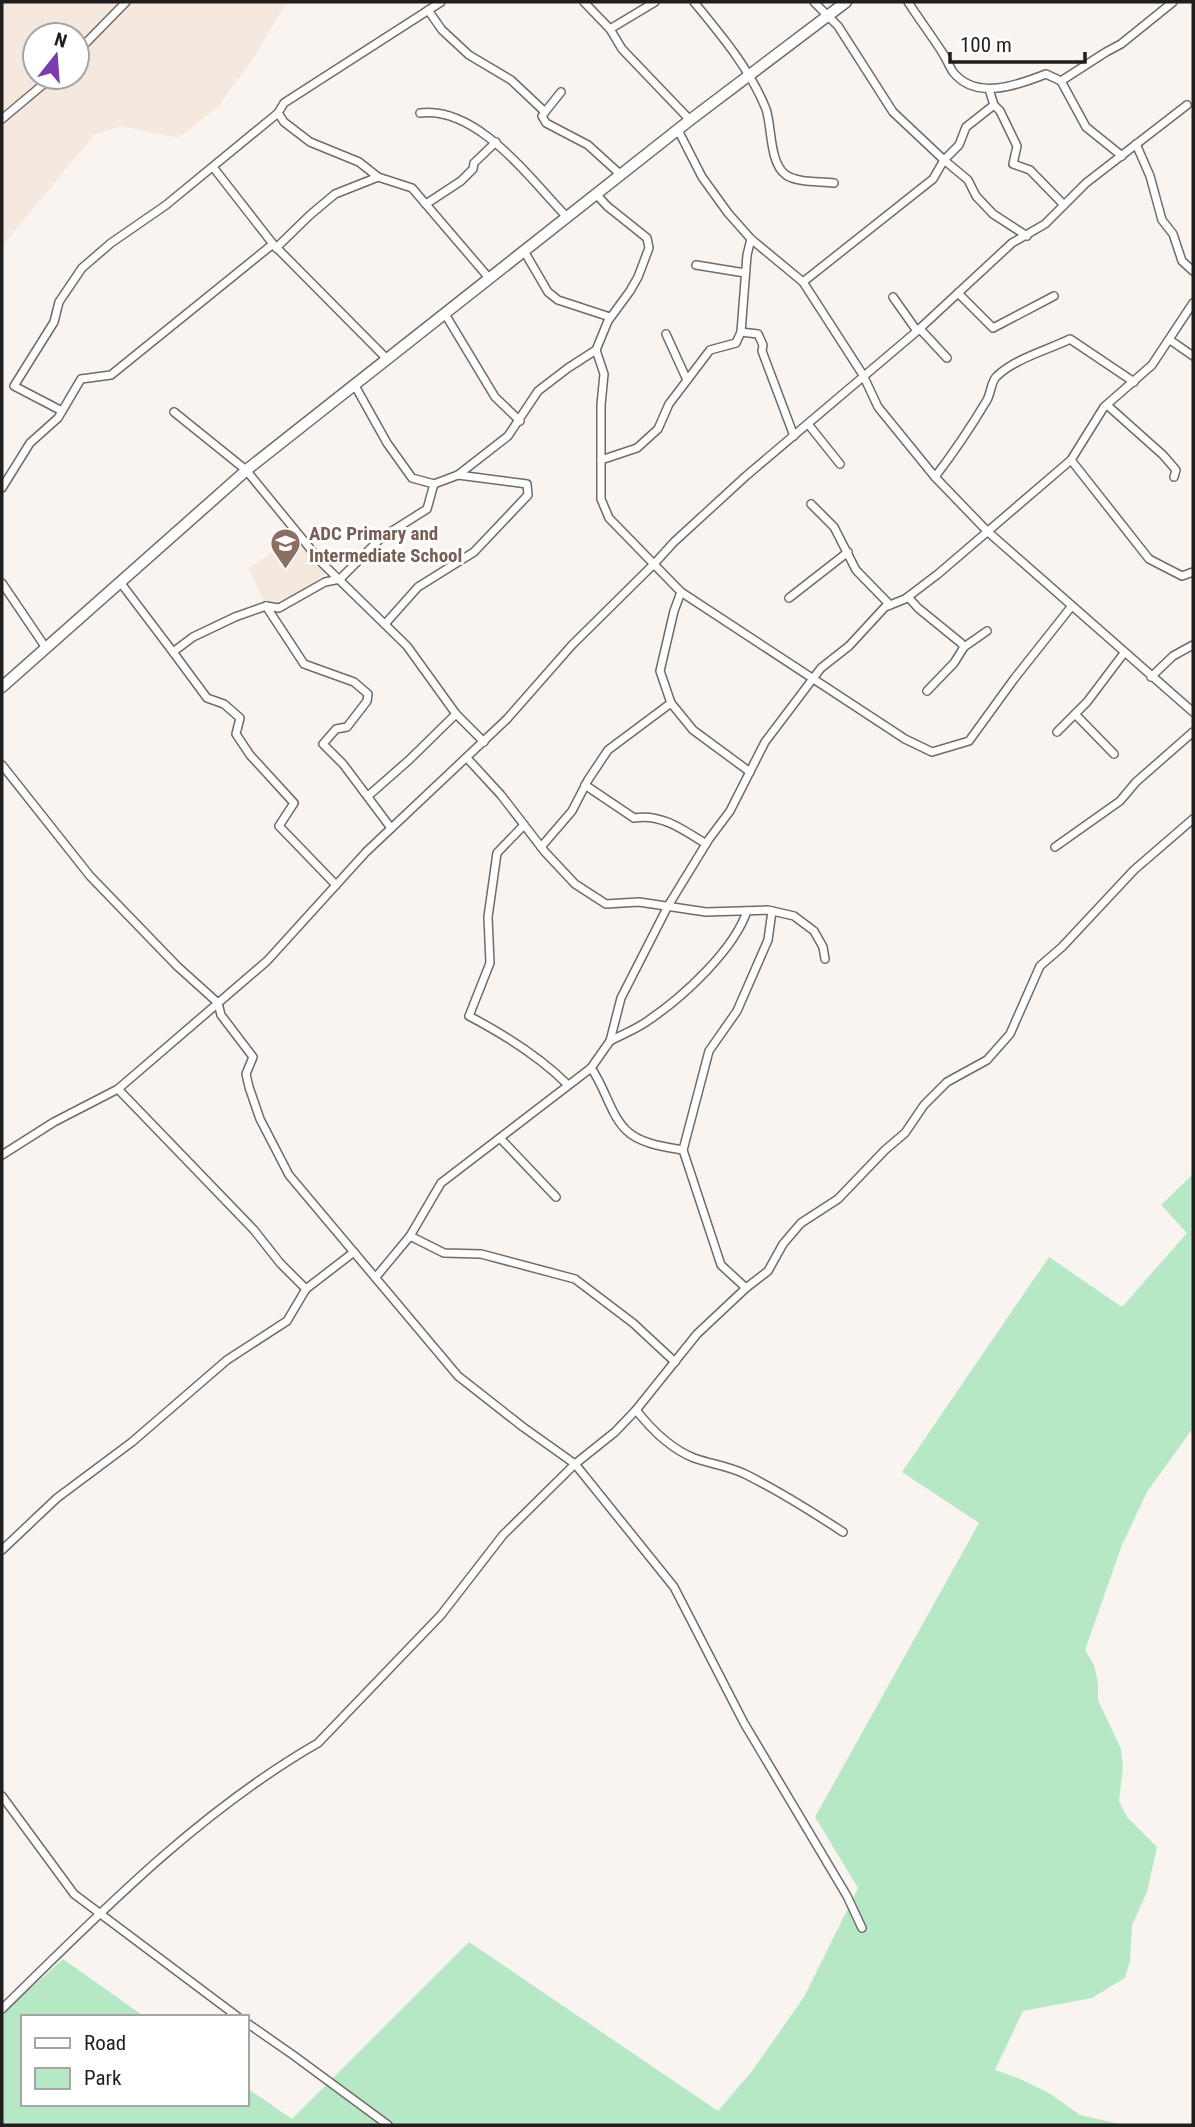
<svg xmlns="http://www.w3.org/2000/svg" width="1195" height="2127" viewBox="0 0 1195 2127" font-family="'Roboto Condensed',sans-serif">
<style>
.built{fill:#f5e9df;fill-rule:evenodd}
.green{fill:#b7e8c6}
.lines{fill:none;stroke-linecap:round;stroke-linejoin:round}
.street-casing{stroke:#706b67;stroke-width:10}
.secondary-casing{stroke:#706b67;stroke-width:13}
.street{stroke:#fff;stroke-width:7}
.secondary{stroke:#fff;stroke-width:10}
.labels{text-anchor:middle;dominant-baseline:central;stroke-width:6;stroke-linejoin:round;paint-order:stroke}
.education-label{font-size:19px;font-weight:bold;fill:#785e54;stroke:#fff;text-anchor:start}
</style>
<rect width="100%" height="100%" fill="#f9f4ef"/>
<g class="built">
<path d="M2,2H287L253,59L217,108L178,138L121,126L95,134L2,246ZM35,35H77V77H35Z"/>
<path d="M297,536L325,574L293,596L265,605L249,568Z"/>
</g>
<path class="green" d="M1193,1174V1428L1147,1492L1122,1545L1085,1650L1094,1665L1098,1682V1700L1121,1749L1123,1767L1119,1801L1127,1817L1157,1847L1147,1892L1132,1925L1130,1961L1125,1978L1092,1998L1023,2011L995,2070L1018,2078L1049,2093L1080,2115L1124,2125H2V2014L63,1959L145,2017H23V2104H247V2088L292,2119L469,1942L718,2111L752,2071L804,1997L858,1888L815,1817L979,1523L902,1472L1049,1257L1122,1307L1187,1233L1161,1205Z"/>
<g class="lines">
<defs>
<g id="street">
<path d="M584,2L610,29L622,49L690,120"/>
<path d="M694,2C721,35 750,69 766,109C772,126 769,163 786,175C798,183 820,181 834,183"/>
<path d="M814,2L838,26L893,112L944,160L968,180L976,196L993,214L1027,236"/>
<path d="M908,2C919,19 931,35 942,52C946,58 949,66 953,72C976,101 1018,85 1046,74L1061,81L1106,52L1121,44L1173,2"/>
<path d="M428,10L442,30L469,55L511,80L545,112L542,116L546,123L588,145L621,175"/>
<path d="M610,29L655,2"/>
<path d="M77,52L126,2"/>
<path d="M1061,81L1086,127L1122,156"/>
<path d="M994,105L1000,111L1017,146L1013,164L1030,170L1064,205"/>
<path d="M545,112L561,92"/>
<path d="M278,113L284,122L310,142L359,162L378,177"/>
<path d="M420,113C478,106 530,179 567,217"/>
<path d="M2,119L52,77"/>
<path d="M678,130L702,177L728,213L751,239L803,282L863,375L878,407L935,477L987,531L1193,712"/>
<path d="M1136,144L1150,176L1162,220L1173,234L1182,261L1193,271"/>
<path d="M213,167L273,244L386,358"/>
<path d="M426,204L461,181L473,169L474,163L496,142"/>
<path d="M276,248L310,215L335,194L378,177L412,188L489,278"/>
<path d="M524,251L548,292L558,300L610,317"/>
<path d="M696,265L745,273"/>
<path d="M803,282L933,179L944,160L959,145L966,127L994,105L989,89"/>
<path d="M958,293L993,328L1054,296"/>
<path d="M893,297L917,331"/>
<path d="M445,314L495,397L520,421"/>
<path d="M920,329L947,358"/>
<path d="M741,332L758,334L763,345L762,351L794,436"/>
<path d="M666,334L687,380"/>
<path d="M1170,340L1193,356"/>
<path d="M596,350L604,374L601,405V499L609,518L681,592L905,739L932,752L969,741L1014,679L1071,607"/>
<path d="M354,384L387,443L412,478L434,484L458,475L508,436L538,391L568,368L596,350L608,321L630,291L638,277L649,248L647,238L607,206L596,194"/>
<path d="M1107,405L1163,455L1176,470L1174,477"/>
<path d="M62,411L14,386L54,322L59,302L82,268L111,243L166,205L278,113L284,103L441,2"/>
<path d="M174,412L246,470L322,563L407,646L456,714L484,742"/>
<path d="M808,424L840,464"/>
<path d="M601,460L637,448L658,429L669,404L710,350L736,343L741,332L747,255L751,239"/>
<path d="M1071,460L1149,559L1182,576L1193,572"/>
<path d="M935,477C954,452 971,427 987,400C991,393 991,381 997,376C1016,358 1048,350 1070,339L1134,382"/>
<path d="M2,488L30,443L58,418L81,379L111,375L273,244"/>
<path d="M811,504L834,527L856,570L890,605"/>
<path d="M120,582L173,652L193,637L235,617L266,606L279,608L325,582L340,579L381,538L427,509L434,484"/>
<path d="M2,583L46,648"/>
<path d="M681,592L674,611L660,671L671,703L693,730L750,772"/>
<path d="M908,597L918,608L961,643L964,647L954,663L927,691"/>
<path d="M789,598L848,552"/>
<path d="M266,606L304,664L354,682L368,694L367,701L347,727L336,729L323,744L343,764L391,828"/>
<path d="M385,624L418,587L474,552L528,495L527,484L458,475"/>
<path d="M964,647L987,631"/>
<path d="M173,652L207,698L224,704L240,718L236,734L250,755L294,803L279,826L336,885"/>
<path d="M1151,677L1173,656L1193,645"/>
<path d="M1075,714L1114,754"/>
<path d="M1057,732L1087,702L1124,653"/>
<path d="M467,758L501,795L545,852L575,884L606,904L639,902L706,912L768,910L794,916L814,931L823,947L825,959"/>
<path d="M2,765L90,876L177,966L218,1003L221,1015L253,1057L246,1074L249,1087L260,1119L289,1175L458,1376L523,1427L575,1464L674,1587L744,1723L847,1896L862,1928"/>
<path d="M585,785L634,818C661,813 684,830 706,844"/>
<path d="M368,796L409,760L456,714"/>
<path d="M524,825L497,853L488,917L490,963L469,1016C505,1035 539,1056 567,1084"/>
<path d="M541,847L572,811L588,780L608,750L671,703"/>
<path d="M1055,847L1120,801L1136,782L1193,732"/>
<path d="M610,1041C623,1034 637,1029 649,1020C683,997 734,950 747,911"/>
<path d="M591,1068C605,1087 610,1114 626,1130C640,1144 665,1147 683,1150"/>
<path d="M118,1089L254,1230L280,1263L306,1289"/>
<path d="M500,1138L556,1197"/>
<path d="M2,1155L54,1122L118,1089L267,961L366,852L507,719L572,645L654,564L674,542L746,476L916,332L1012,243L1045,224L1086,183L1187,105"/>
<path d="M410,1236L444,1253L481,1254L575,1279L633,1323L675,1362"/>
<path d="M376,1277L410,1236L441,1183L591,1068L610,1041L621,998L668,906L709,839L730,811L765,742L821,668L849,646L885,607L905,599L938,574L1071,460L1104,407L1152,365L1193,303"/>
<path d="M746,1288L721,1265L683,1150L709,1051L737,1011L768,940L772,911"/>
<path d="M636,1410C651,1429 671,1449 694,1458C711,1464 728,1466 745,1474C779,1491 811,1511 843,1532"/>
<path d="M2,1550L57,1498L132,1442L227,1360L287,1321L306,1289L354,1252"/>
<path d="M2,1796L74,1894L238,2017"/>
<path d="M2,2009C100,1913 198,1812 318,1743L441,1615L503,1535L575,1464L615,1432L636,1410L697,1334L746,1288L768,1271L783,1244L801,1223L838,1199L885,1150L905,1133L924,1105L947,1082L987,1060L1010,1034L1040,966L1062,947L1134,870L1193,819"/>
<path d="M247,2023L293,2055L388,2125"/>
</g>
<path id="secondary" d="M2,687L249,468L690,120L846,2"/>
</defs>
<use href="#street" class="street-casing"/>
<use href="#secondary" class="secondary-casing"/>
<use href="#street" class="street"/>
<use href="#secondary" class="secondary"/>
</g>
<defs>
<symbol id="school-pin" viewBox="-11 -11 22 30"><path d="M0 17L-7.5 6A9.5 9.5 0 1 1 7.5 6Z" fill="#8d6e63" stroke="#fff"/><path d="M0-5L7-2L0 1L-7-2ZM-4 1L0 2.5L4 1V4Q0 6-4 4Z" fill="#fff"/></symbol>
</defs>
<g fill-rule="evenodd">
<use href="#school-pin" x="268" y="526" width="35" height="47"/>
</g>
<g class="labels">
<g class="education-label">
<text x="309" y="533">ADC Primary and<tspan x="309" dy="22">Intermediate School</tspan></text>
</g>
</g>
<rect width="1195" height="2127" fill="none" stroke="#211f1d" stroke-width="7"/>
<rect x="21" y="2015" width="228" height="91" fill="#ffffff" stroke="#a6a5a5" stroke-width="2"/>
<rect x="35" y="2038" width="35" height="10" fill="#ffffff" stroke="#a6a5a5" stroke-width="2"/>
<text x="84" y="2050" font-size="21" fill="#211f1d">Road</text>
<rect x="35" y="2068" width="35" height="21" fill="#b7e8c6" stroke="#a6a5a5" stroke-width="2"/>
<text x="84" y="2085" font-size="21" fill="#211f1d">Park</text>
<g transform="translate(56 56) rotate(17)"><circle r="33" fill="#ffffff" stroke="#a6a5a5" stroke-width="2"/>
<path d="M0-5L12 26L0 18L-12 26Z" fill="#7b3cb1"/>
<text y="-10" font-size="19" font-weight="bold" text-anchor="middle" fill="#211f1d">N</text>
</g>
<path d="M950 52v10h135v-10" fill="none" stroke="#211f1d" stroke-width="3.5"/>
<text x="960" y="52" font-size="21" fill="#211f1d" stroke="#ffffff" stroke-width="5" paint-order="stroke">100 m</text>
</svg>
